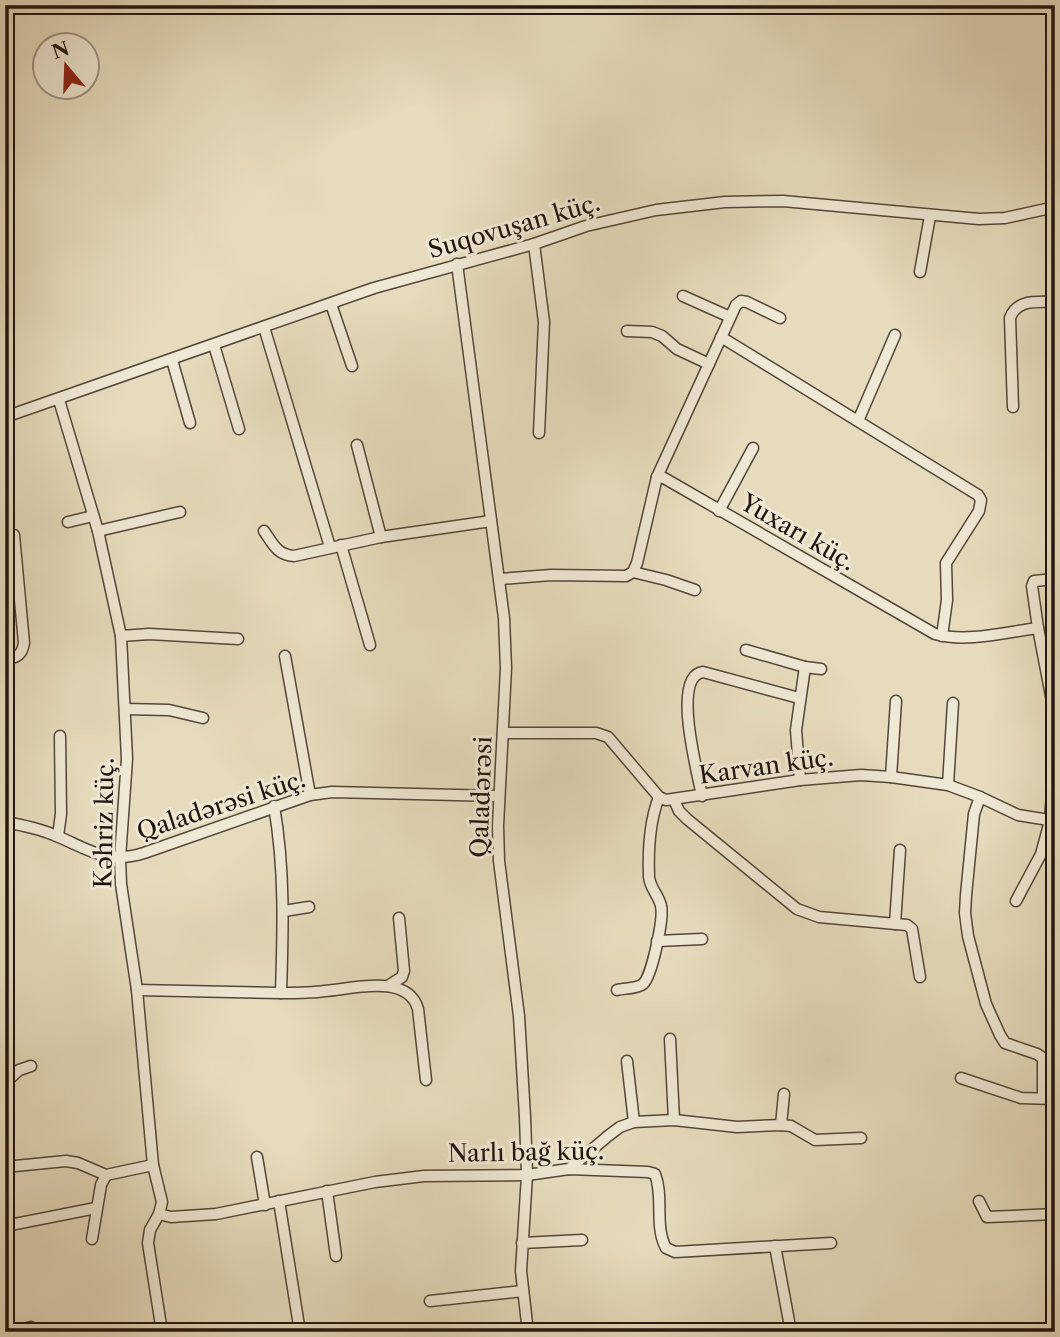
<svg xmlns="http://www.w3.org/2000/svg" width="1060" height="1337" viewBox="0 0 1060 1337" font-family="'Libre Caslon Text',serif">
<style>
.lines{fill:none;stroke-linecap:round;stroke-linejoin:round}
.minor-casing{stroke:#52473a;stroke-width:13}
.minor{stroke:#efe8d4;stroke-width:10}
.labels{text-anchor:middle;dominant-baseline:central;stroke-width:6;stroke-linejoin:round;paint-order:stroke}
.street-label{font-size:24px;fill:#21150f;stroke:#efe8d4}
</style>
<rect width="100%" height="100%" fill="#e6dcbd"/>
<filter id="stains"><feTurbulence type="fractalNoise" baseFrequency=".00286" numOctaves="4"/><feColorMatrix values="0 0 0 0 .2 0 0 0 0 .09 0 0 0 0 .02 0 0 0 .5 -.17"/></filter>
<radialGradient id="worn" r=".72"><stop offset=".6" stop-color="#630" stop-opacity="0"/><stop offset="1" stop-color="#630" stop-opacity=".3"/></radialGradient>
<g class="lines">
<defs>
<g id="minor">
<path d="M534,244L544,322L539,433"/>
<path d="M457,264L504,618L506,668L498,826L499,861L519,1016L525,1117L527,1175L521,1271L528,1332"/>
<path d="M920,272L930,216"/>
<path d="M683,296L730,317"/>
<path d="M331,304L352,366"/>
<path d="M264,327L330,547"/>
<path d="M627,331L652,332L662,336L677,349L709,364"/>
<path d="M721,337L978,495L981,500L979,511L946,563L947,600L942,636"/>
<path d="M214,345L239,429"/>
<path d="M172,360L190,423"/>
<path d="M59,400L98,531L121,636L127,759L120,858L121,884L137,990L153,1165L162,1202L159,1214L150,1230L148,1243L162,1332"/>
<path d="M1013,407L1010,318C1017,299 1037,302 1055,302"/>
<path d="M5,417L374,288L534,244L586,226L656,210L725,202L783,201L979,219L1005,218L1055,207"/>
<path d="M858,421L895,335"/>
<path d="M357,445L381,537"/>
<path d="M657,477L736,305L741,301L747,302L780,318"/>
<path d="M719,511L753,448"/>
<path d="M68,522L93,516"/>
<path d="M98,531L180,512"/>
<path d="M264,531C273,544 277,555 294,556L381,537L491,521"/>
<path d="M341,545L370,645"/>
<path d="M633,572L666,580L695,590"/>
<path d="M500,579L551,575L626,576L633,572L637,563L657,477L664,478L935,634C967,643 1006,632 1038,628L1052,701L1055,735"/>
<path d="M1038,628L1032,586L1034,581L1055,579"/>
<path d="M121,636L149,634L238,639"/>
<path d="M746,650L805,667L821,669"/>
<path d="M285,656L310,795"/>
<path d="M5,659C17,658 22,655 24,643L14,535"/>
<path d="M125,709L169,710L203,718"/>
<path d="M504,733H596L608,737L659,797L666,800L800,780L861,775L891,777L948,785L980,797L1018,815L1055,821"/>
<path d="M891,777L896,701"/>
<path d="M800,780L796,730L805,667"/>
<path d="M948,785L953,703"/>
<path d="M702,796C698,774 671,676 703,672L799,698"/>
<path d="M980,797L974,814L966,895L965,913L968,936L986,1004L1000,1035L1005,1043L1037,1054L1043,1058V1098"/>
<path d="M674,800L679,811L687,819L797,909L819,917L907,925L912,929L920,977"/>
<path d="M5,822C22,825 38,828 54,835C89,849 105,865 144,853L310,795L332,792L499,796"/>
<path d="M58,836L61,814L60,736"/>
<path d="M1016,901L1041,854L1050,821L1055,754"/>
<path d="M284,911L309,907"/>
<path d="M895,924L900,850"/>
<path d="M657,941L702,939"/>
<path d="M388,986L402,977L404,971L399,918"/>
<path d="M137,990L281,993C283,930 285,869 274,806"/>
<path d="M617,990C625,988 637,989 643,984C652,976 664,918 661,906C659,896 650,888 649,877C648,852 650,820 659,797"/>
<path d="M281,993C296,993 311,993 325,991C352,989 408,973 418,1009L426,1080"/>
<path d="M670,1039L674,1120"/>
<path d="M627,1061L634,1122"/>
<path d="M961,1078L1021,1098L1055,1099"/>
<path d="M5,1083L19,1070L31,1066"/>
<path d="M781,1125L784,1094"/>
<path d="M257,1157L265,1205"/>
<path d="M5,1167L66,1161L78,1163L106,1175L153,1165"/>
<path d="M569,1169L608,1136L620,1127L634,1122L674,1120L737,1127L781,1125L791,1126L815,1140L861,1138"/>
<path d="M327,1191L336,1256"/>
<path d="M279,1201L300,1332"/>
<path d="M979,1201L987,1217L1055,1214"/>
<path d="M159,1214L171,1217L216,1214L375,1182L424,1176L527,1175L569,1169L648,1172L655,1174C664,1197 654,1226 666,1248L675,1252L831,1243"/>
<path d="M5,1226L96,1208"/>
<path d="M92,1239L101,1185L106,1175"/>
<path d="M522,1243L582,1240"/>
<path d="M775,1246L791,1332"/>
<path d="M430,1301L523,1291"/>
<path d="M10,1332L31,1327L37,1332"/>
</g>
</defs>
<use href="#minor" class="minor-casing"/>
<use href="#minor" class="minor"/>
</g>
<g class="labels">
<g class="street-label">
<text transform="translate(514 226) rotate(-16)">Suqovuşan küç.</text>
<text transform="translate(798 532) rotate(30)">Yuxarı küç.</text>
<text transform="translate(766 766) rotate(-8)">Karvan küç.</text>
<text transform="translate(481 797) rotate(-88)">Qaladərəsi</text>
<text transform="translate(221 805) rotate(-18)">Qaladərəsi küç.</text>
<text transform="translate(104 823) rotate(-89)">Kəhriz küç.</text>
<text transform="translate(526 1152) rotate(-1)">Narlı bağ küç.</text>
</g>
</g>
<rect width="1060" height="1337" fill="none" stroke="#e6dcbd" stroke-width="28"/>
<rect x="7" y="7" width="1046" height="1323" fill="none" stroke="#21150f" stroke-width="3.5"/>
<rect x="14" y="14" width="1032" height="1309" fill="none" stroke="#21150f" stroke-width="2"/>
<g transform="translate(66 66) rotate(341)"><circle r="33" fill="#efe8d4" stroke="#9d9485" stroke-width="2"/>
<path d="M0-5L12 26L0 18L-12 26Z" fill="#8f2418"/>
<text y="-10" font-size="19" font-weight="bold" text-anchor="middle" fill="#21150f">N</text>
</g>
<rect width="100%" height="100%" filter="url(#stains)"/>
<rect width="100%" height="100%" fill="url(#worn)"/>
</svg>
